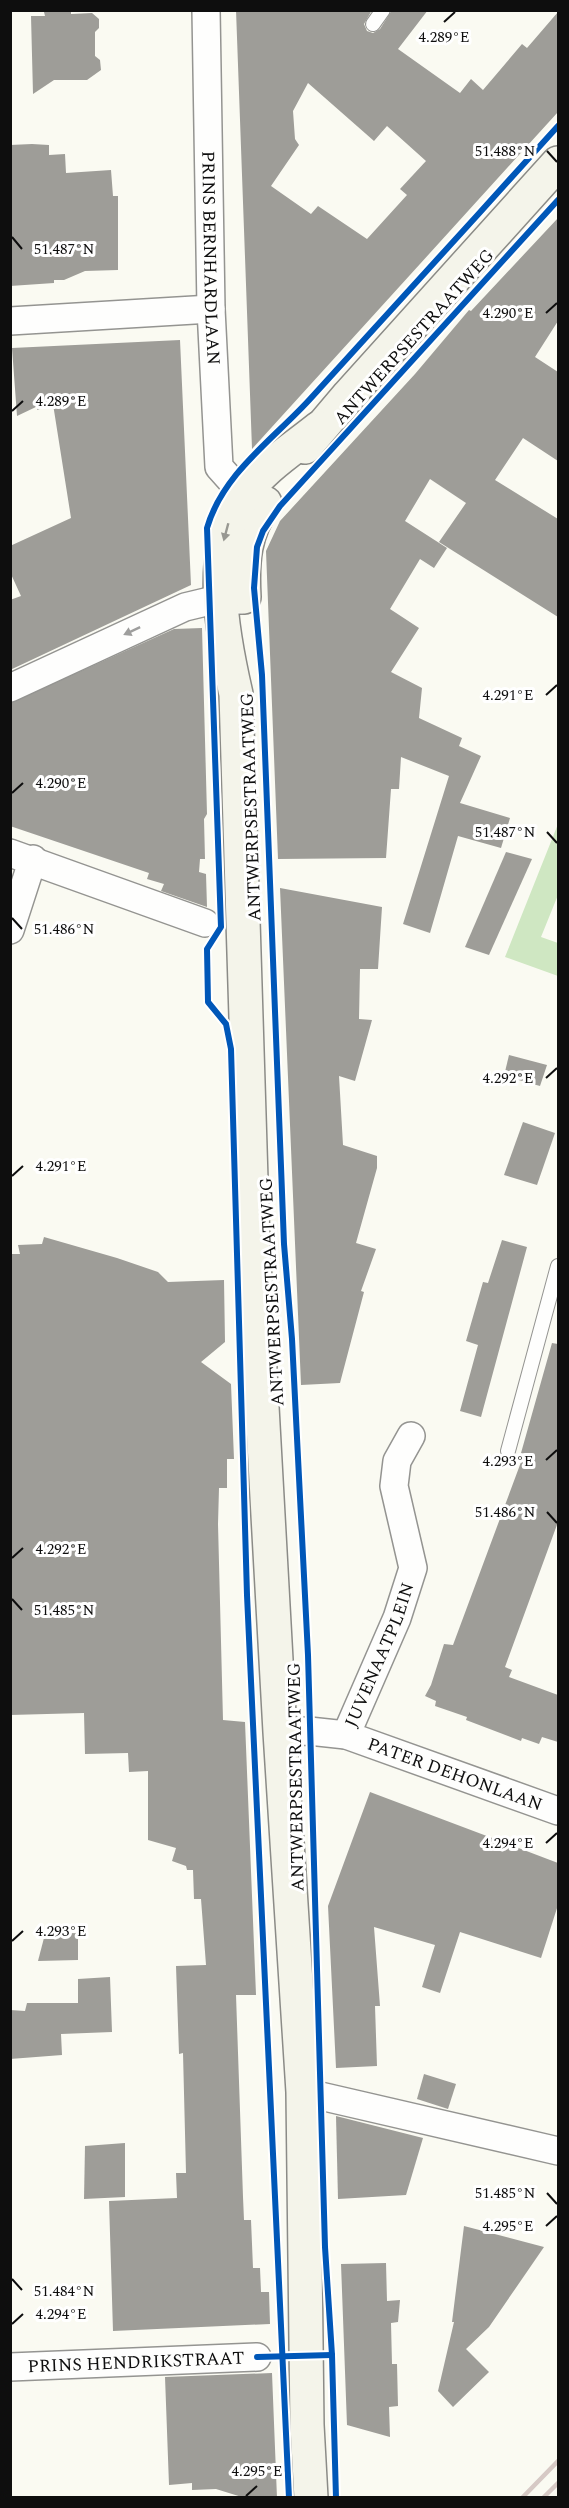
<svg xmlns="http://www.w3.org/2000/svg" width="569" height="2508" viewBox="0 0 569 2508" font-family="Spectral,serif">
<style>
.forest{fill:#cfe7c2}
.building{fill:#9e9d98;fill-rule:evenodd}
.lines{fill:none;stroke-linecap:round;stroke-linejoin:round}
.lane-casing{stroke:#949491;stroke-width:16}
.street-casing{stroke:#949491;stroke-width:30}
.secondary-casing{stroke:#8b8b87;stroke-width:36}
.lane{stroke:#fefefd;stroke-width:14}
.street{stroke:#fefefd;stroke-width:27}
.secondary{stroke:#f4f4ea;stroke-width:33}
.rail{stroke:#d6c9c5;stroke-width:4.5}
.cycleway-casing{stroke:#fff;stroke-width:10}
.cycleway{stroke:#0057b8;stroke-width:6}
.oneway{fill:#989892}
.oneway2{fill:#9e9e9d}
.ticks{fill:none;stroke:#0e0e0e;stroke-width:2}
.labels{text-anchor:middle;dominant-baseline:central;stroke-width:6;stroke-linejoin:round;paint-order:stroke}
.street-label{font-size:18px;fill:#0e0e0e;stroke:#fff}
.ticks-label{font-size:15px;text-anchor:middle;fill:#0e0e0e;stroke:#fff;stroke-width:6;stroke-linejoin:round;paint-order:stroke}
</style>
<rect width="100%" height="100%" fill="#fafaf2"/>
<path class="forest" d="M558,824V895L541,937L558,943V976L505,957Z"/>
<g class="building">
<path d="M236,10H372L364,24L367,31L373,33L380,29L392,10H428L398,49L460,93L471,79L483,90L522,44L527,48L558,12V112L252,449ZM308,83L374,141L387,126L426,161L400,189L407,195L367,239L318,206L311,214L271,186L299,145L295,139L293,111Z"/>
<path d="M71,11V14L92,13L99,19V28L95,32V56L100,60L101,70L87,80H54L33,94L31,16H45L44,12Z"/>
<path d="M32,144L49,145V155L65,154L66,173L111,170L113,196H118V270L85,271L64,280H54V283L10,286V145Z"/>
<path d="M558,218V321L535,357L558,372V461L523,438L495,480L558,519V617L439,542L466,503L430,479L405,521L447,548L434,568L420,559L390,609L419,628L391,672L422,688L419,718L462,738L459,746L481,756L460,803L510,818L501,848L458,836L430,933L403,924L449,776L401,757L399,789H391L386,858L278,859L266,551L280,521L415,374L469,310L471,311Z"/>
<path d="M180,340L191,585L10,670V600L21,596L10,572V546L71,518L53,404L37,410L38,406L17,416L12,348Z"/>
<path d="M202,628L207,814L204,819L205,859H200L199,872L206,874L207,907L161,891L164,884L147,879L149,873L10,826V703L174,629Z"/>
<path d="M506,852L532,859L489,955L465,947Z"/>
<path d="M280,888L382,907L378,969H360L359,1019L372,1020L355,1081L339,1076L343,1145L377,1156V1168L356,1243L376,1249L361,1291L364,1292L340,1383L301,1385Z"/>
<path d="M509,1055L547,1065L540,1086L504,1076Z"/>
<path d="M523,1122L555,1133L537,1185L504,1175Z"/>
<path d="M44,1237L117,1258L158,1272L168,1282L224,1280L225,1342L201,1362L231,1384L234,1459H227V1488H219L218,1524L223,1720L245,1722L256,1995H236L243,2197L244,2220H251L253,2268H260L261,2292H269L270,2324L113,2331L109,2201L177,2198L176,2173H186L183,2053L179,2054L176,1966L206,1965L201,1899H194L193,1870H187L186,1866L172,1861L176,1848L148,1840V1771L129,1772L128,1753L85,1754L84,1713L10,1715V1254H20L18,1245L42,1244Z"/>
<path d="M502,1240L527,1247L481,1417L460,1411L478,1345L466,1341L483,1282L488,1283Z"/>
<path d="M552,1343L558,1344V1522L505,1667L512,1670L509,1677L558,1695V1742L542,1737L539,1744L522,1738L521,1741L466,1720L467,1717L435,1706L436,1701L425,1696L431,1685L444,1644L453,1645L524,1454L521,1453Z"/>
<path d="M370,1792L558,1863V1905L541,1958L460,1932L440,1993L422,1987L435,1945L374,1927L380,2006H375L377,2066L336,2068L328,1906Z"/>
<path d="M78,1933V1960L38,1961L45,1934Z"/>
<path d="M110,1977L112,2032L61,2034L62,2055L10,2059V2010L25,2011L27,2003H78V1979Z"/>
<path d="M424,2074L456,2084L448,2109L417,2099Z"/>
<path d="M336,2116L423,2138L406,2195L338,2199Z"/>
<path d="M125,2143V2197L84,2199L85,2146Z"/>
<path d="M464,2226L544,2247L489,2327L466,2349L489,2372L453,2407L438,2391L454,2322H452Z"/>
<path d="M386,2263L387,2301L400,2300L398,2322L391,2323L392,2364H397L398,2406L389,2407L390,2437L347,2425L341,2264Z"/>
<path d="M272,2373L277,2498H245L216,2489L192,2490V2483L169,2485L165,2377Z"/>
</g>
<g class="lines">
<defs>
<g id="lane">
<path d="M373,24L383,10"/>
<path d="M508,1451L558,1266"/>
</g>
<g id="street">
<path id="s1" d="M206,10L211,309L219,467L244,495"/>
<path d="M10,321L211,309"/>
<path d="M10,688L185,607L210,601L240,600"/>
<path d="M10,853L205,923"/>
<path d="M10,930L33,859"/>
<path id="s2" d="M280,1732L309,1731L346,1735L558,1811"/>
<path id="s3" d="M346,1735L397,1618L413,1568L394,1486L397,1461L411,1436"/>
<path d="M303,2092L558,2151"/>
<path id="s4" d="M10,2367L257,2357"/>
</g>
<g id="secondary">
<path d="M305,447L349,395L558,163"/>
<path d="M244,597C242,561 244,533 265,503"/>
<path d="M311,2498L307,2425L303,2092L280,1732L253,1244L236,694C222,633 206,551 243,496C262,468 293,449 319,428"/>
</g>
</defs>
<use href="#lane" class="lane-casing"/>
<use href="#street" class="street-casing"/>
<use href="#secondary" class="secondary-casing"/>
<use href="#lane" class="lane"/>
<use href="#street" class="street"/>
<use href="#secondary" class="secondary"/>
<g class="rail">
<path d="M522,2498L558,2461"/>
<path d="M543,2498L558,2483"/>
</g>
<defs>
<g id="cycleway">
<path d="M257,2357L332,2355"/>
<path d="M289,2498L247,1595L231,1049L226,1024L208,1002L207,949L221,927L207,528C223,473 274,439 311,398C393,308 476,217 558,126"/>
<path d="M336,2498L332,2355L325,2247L308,1655L292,1339L284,1244L262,675L254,588L257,547L263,531L280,506L558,200"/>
</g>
</defs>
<use href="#cycleway" class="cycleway-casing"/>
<use href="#cycleway" class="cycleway"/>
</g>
<defs><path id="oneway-solid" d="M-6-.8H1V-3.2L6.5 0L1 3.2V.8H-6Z" transform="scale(1.5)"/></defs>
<use class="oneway" href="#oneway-solid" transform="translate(226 532) rotate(105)"/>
<use class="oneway2" href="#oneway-solid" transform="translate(132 631) rotate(155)"/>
<path class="ticks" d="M444,22L455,12M547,151L557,162M12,237L22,249M546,313L557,303M12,411L23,401M546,695L557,685M12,793L23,783M547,832L557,843M12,918L22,929M546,1078L557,1068M12,1176L23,1166M546,1460L557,1450M547,1512L557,1523M12,1558L23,1548M12,1599L22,1610M546,1843L557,1833M12,1941L23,1931M547,2193L557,2204M546,2226L557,2216M12,2279L22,2290M12,2324L23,2314M246,2496L257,2486"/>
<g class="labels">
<g class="street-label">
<text stroke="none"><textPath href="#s1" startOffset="248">PRINS BERNHARDLAAN</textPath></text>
<text transform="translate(414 337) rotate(-48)">ANTWERPSESTRAATWEG</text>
<text transform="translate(251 807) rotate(-92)">ANTWERPSESTRAATWEG</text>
<text transform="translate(272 1292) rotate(-93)">ANTWERPSESTRAATWEG</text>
<text stroke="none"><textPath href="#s3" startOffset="87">JUVENAATPLEIN</textPath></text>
<text stroke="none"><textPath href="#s2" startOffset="182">PATER DEHONLAAN</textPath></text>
<text transform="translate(296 1777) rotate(-91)">ANTWERPSESTRAATWEG</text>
<text stroke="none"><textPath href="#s4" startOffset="126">PRINS HENDRIKSTRAAT</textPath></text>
</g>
</g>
<g class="ticks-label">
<text x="444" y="42">4.289°E</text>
<text x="505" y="156">51.488°N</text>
<text x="64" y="254">51.487°N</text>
<text x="508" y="318">4.290°E</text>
<text x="61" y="406">4.289°E</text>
<text x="508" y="700">4.291°E</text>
<text x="61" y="788">4.290°E</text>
<text x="505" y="837">51.487°N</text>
<text x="64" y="934">51.486°N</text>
<text x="508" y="1083">4.292°E</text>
<text x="61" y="1171">4.291°E</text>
<text x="508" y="1466">4.293°E</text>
<text x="505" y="1517">51.486°N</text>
<text x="61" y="1554">4.292°E</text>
<text x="64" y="1615">51.485°N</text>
<text x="508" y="1848">4.294°E</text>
<text x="61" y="1936">4.293°E</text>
<text x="505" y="2198">51.485°N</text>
<text x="508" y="2231">4.295°E</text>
<text x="64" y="2296">51.484°N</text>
<text x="61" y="2319">4.294°E</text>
<text x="257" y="2476">4.295°E</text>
</g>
<rect width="569" height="2508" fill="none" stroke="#0e0e0e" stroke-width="24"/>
</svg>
